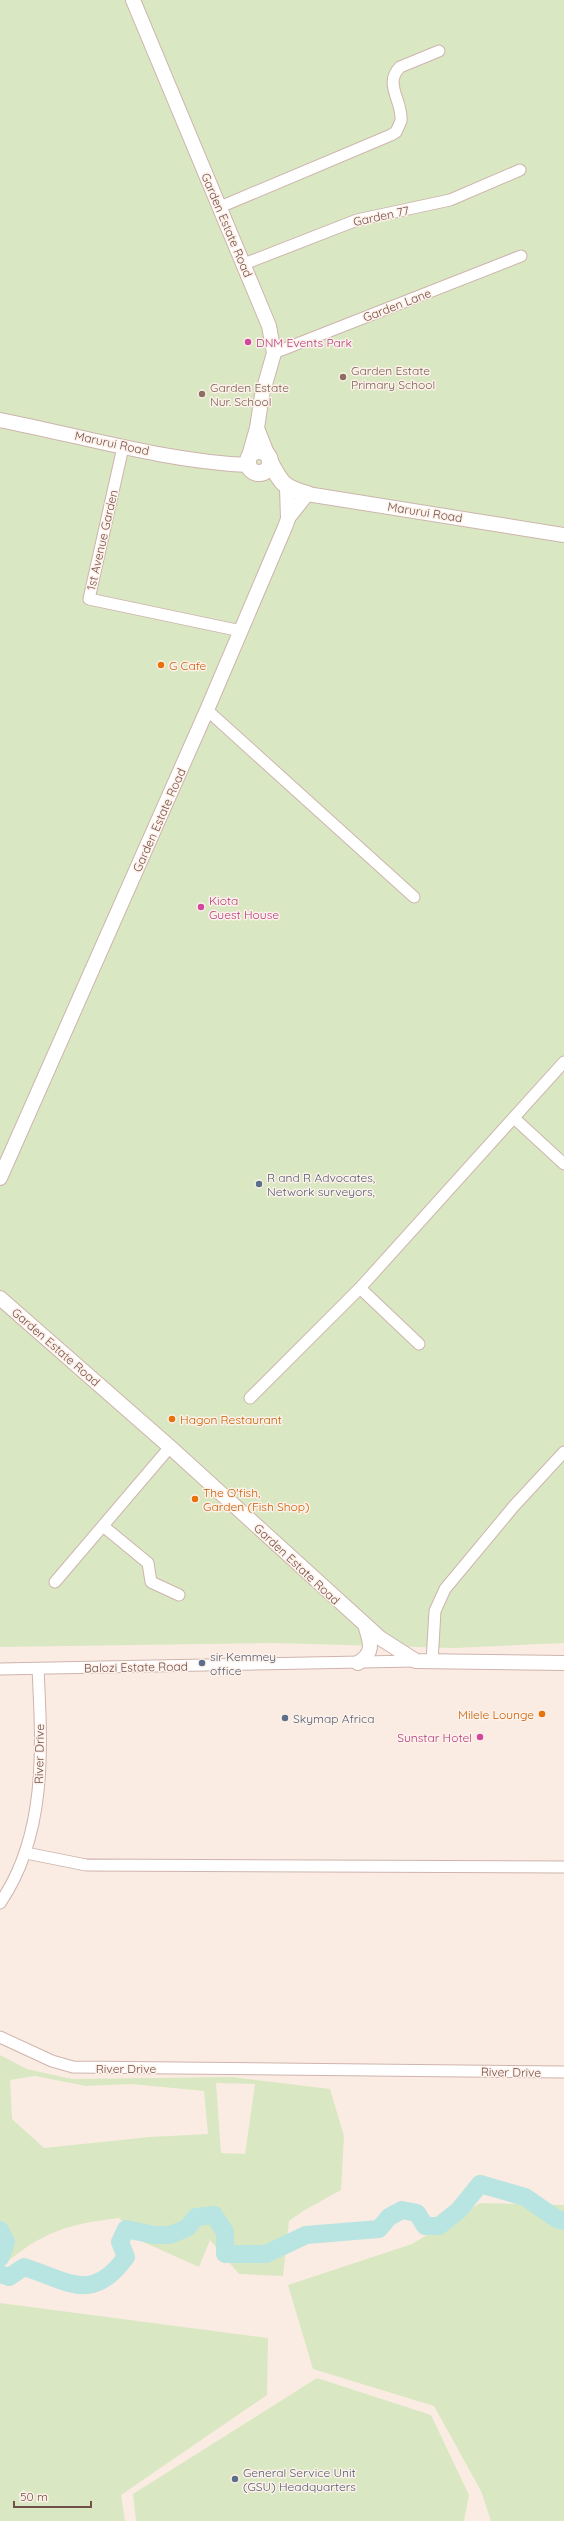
<svg xmlns="http://www.w3.org/2000/svg" width="564" height="2521" viewBox="0 0 564 2521" font-family="Quicksand,sans-serif">
<style>
.green{fill:#d9e8c2;fill-rule:evenodd}
.lines{fill:none;stroke-linecap:round;stroke-linejoin:round}
.river{stroke:#b8e4e1;stroke-width:18}
.minor-casing{stroke:#ceb4ad;stroke-width:13}
.tertiary-casing{stroke:#ceb4ad;stroke-width:16}
.secondary-casing{stroke:#d1b3aa;stroke-width:18}
.minor{stroke:#fff;stroke-width:11}
.tertiary{stroke:#fff;stroke-width:14}
.secondary{stroke:#fff;stroke-width:16}
.hotel-dot{fill:#d1479c;stroke:#fef1e9;stroke-width:1.5}
.education-dot{fill:#8d6e63;stroke:#fef1e9;stroke-width:1.5}
.food-dot{fill:#e8710a;stroke:#fef1e9;stroke-width:1.5}
.service-dot{fill:#5c6f8a;stroke:#fef1e9;stroke-width:1.5}
.labels{text-anchor:middle;dominant-baseline:central;stroke-width:3;stroke-linejoin:round;paint-order:stroke}
.street-label{font-size:12px;fill:#72504a;stroke:#fef1e9}
.hotel-label{font-size:12px;fill:#b23c85;stroke:#fef1e9;text-anchor:start}
.education-label{font-size:12px;fill:#785e54;stroke:#fef1e9;text-anchor:start}
.food-label{font-size:12px;fill:#c56008;stroke:#fef1e9;text-anchor:start}
.service-label{font-size:12px;fill:#4e5e75;stroke:#fef1e9;text-anchor:start}
</style>
<rect width="100%" height="100%" fill="#fbece3"/>
<g class="green">
<path d="M0,0H564V1643L455,1648L272,1643L0,1647Z"/>
<path d="M0,2055L27,2069L72,2079L232,2077L330,2089L344,2136L341,2190L303,2211L289,2221L283,2276L239,2274L210,2240L199,2267L143,2242L119,2218C66,2224 40,2233 0,2268ZM35,2076L86,2086L131,2084L204,2091L208,2134L150,2137L44,2148L12,2119L10,2080ZM216,2083L255,2084L245,2154L221,2153Z"/>
<path d="M480,2203L564,2205V2521H491L481,2491L434,2406L313,2369L288,2285L412,2244Z"/>
<path d="M0,2303L268,2338L267,2395L121,2495L125,2521H0Z"/>
<path d="M317,2378L431,2415L469,2495L464,2521H136L133,2494Z"/>
</g>
<g class="lines">
<g class="river">
<path d="M0,2230L6,2242L0,2258"/>
<path d="M0,2274L9,2277L24,2267C68,2281 92,2304 126,2257L120,2242L126,2229L154,2235H170L187,2228L196,2217L214,2215L225,2232V2254H266L306,2235L379,2229L389,2217L402,2210L417,2213L425,2226H439L459,2210L480,2184L525,2197L557,2219L564,2221"/>
</g>
<defs>
<g id="minor">
<path d="M220,207L391,135L396,132L401,121C403,101 383,84 400,67L439,51"/>
<path d="M244,264L357,220L450,200L520,170"/>
<path d="M274,353L521,256"/>
<path d="M123,447L89,599L241,631"/>
<path d="M207,710L414,897"/>
<path d="M514,1118L564,1164"/>
<path d="M360,1288L419,1344"/>
<path d="M250,1398L360,1288L564,1062"/>
<path d="M103,1526L148,1563L151,1582L179,1595"/>
<path d="M55,1582L170,1447"/>
<path d="M432,1662L435,1611L445,1589L514,1506L564,1452"/>
<path d="M0,1669L416,1661"/>
<path d="M26,1853L86,1865L564,1867"/>
<path d="M0,1903C47,1835 42,1748 38,1669"/>
<path d="M0,2037L52,2061L73,2067L564,2072"/>
</g>
<g id="tertiary">
<path d="M133,0L269,326L274,353L262,395L257,428L268,456"/>
<path d="M0,420C82,436 164,461 248,465"/>
<path d="M249,456L257,428"/>
<path d="M288,518L307,494L564,535"/>
<path d="M0,1178L207,710L285,527L288,519L287,487"/>
<path d="M0,1298L170,1447L380,1638L416,1661L564,1663"/>
<path d="M358,1663C374,1653 371,1644 366,1628"/>
</g>
<g id="secondary">
<circle cx="259" cy="462" r="11"/>
<path d="M270,462C281,483 283,487 307,494"/>
</g>
</defs>
<use href="#minor" class="minor-casing"/>
<use href="#tertiary" class="tertiary-casing"/>
<use href="#secondary" class="secondary-casing"/>
<use href="#minor" class="minor"/>
<use href="#tertiary" class="tertiary"/>
<use href="#secondary" class="secondary"/>
</g>
<g class="hotel-dot">
<circle cx="248" cy="342" r="4"/>
<circle cx="201" cy="907" r="4"/>
<circle cx="480" cy="1737" r="4"/>
</g>
<g class="education-dot">
<circle cx="343" cy="377" r="4"/>
<circle cx="202" cy="394" r="4"/>
</g>
<g class="food-dot">
<circle cx="161" cy="665" r="4"/>
<circle cx="172" cy="1419" r="4"/>
<circle cx="195" cy="1499" r="4"/>
<circle cx="542" cy="1714" r="4"/>
</g>
<g class="service-dot">
<circle cx="259" cy="1184" r="4"/>
<circle cx="202" cy="1663" r="4"/>
<circle cx="285" cy="1718" r="4"/>
<circle cx="235" cy="2479" r="4"/>
</g>
<g class="labels">
<g class="street-label">
<text transform="translate(381 216) rotate(-12)">Garden 77</text>
<text transform="translate(227 225) rotate(67)">Garden Estate Road</text>
<text transform="translate(397 305) rotate(-21)">Garden Lane</text>
<text transform="translate(112 443) rotate(12)">Marurui Road</text>
<text transform="translate(425 512) rotate(9)">Marurui Road</text>
<text transform="translate(102 540) rotate(-77)">1st Avenue Garden</text>
<text transform="translate(159 820) rotate(-66)">Garden Estate Road</text>
<text transform="translate(56 1347) rotate(41)">Garden Estate Road</text>
<text transform="translate(297 1564) rotate(43)">Garden Estate Road</text>
<text transform="translate(136 1667) rotate(-1)">Balozi Estate Road</text>
<text transform="translate(39 1754) rotate(-89)">River Drive</text>
<text x="126" y="2068">River Drive</text>
<text transform="translate(511 2072) rotate(1)">River Drive</text>
</g>
<g class="hotel-label">
<text x="256" y="342">DNM Events Park</text>
<text x="209" y="900">Kiota<tspan x="209" dy="14">Guest House</tspan></text>
<text x="472" y="1737" text-anchor="end">Sunstar Hotel</text>
</g>
<g class="education-label">
<text x="351" y="370">Garden Estate<tspan x="351" dy="14">Primary School</tspan></text>
<text x="210" y="387">Garden Estate<tspan x="210" dy="14">Nur. School</tspan></text>
</g>
<g class="food-label">
<text x="169" y="665">G Cafe</text>
<text x="180" y="1419">Hagon Restaurant</text>
<text x="203" y="1492">The O'fish,<tspan x="203" dy="14">Garden (Fish Shop)</tspan></text>
<text x="534" y="1714" text-anchor="end">Milele Lounge</text>
</g>
<g class="service-label">
<text x="267" y="1177">R and R Advocates,<tspan x="267" dy="14">Network surveyors,</tspan></text>
<text x="210" y="1656">sir Kemmey<tspan x="210" dy="14">office</tspan></text>
<text x="293" y="1718">Skymap Africa</text>
<text x="243" y="2472">General Service Unit<tspan x="243" dy="14">(GSU) Headquarters</tspan></text>
</g>
</g>
<path d="M14 2501v6h77v-6" fill="none" stroke="#72504a" stroke-width="2"/>
<text x="20" y="2501" font-size="12" fill="#72504a" stroke="#fef1e9" stroke-width="3" paint-order="stroke">50 m</text>
</svg>
